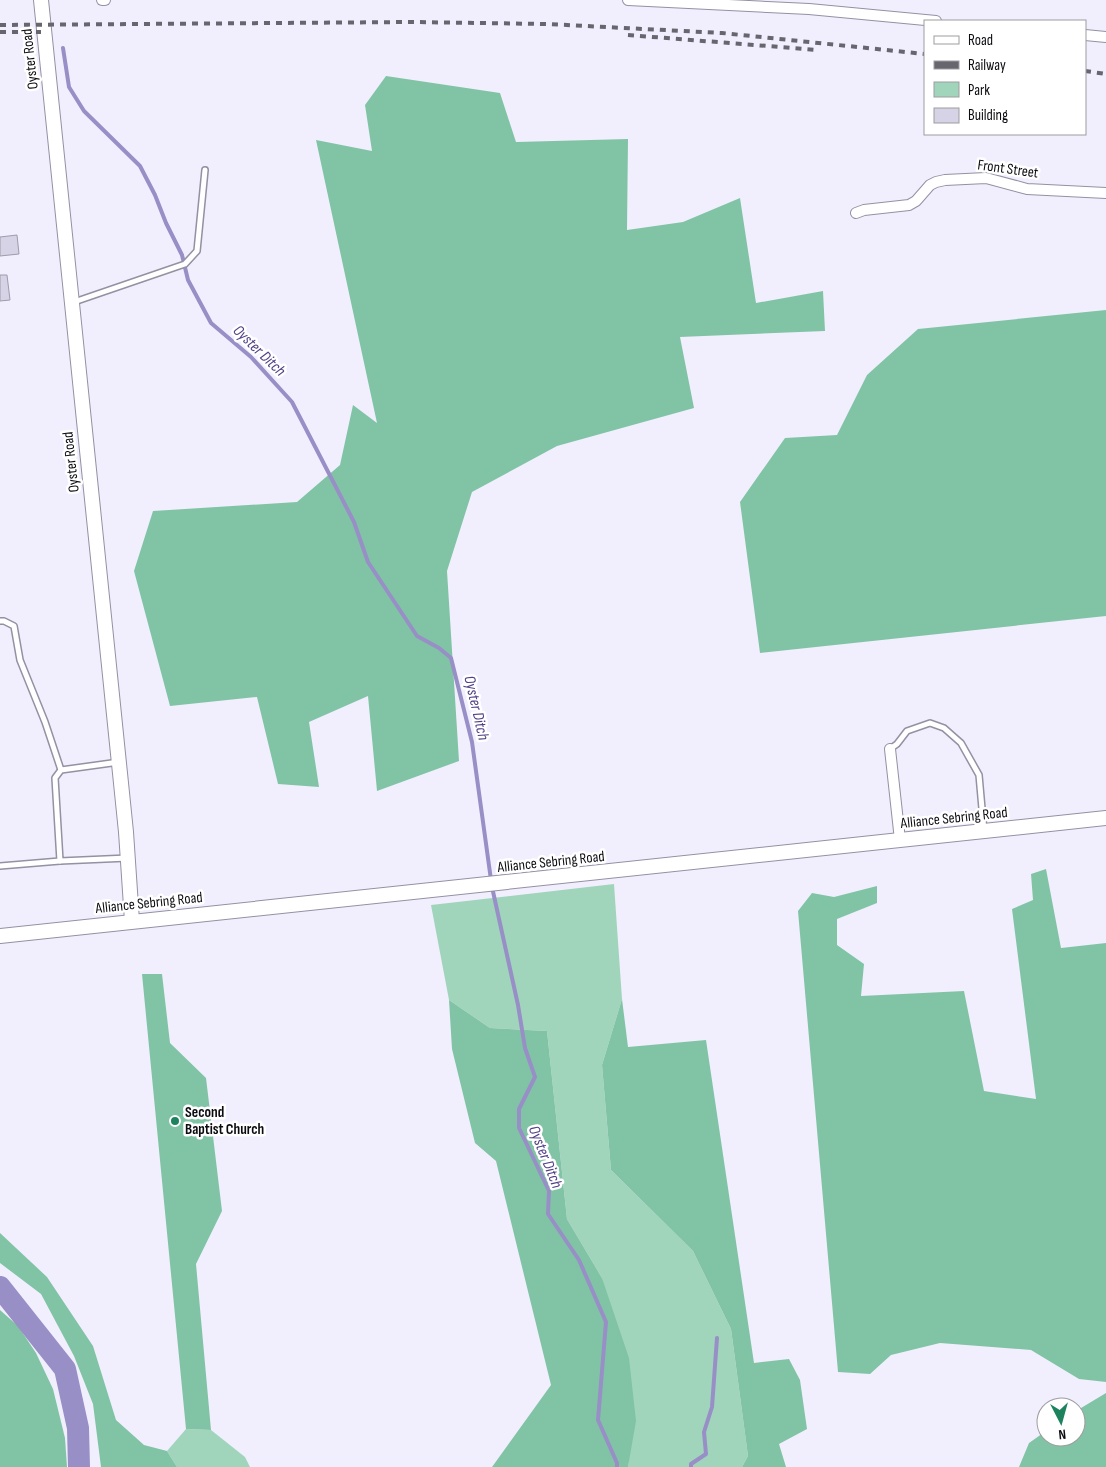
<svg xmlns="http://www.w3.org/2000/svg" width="1106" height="1467" viewBox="0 0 1106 1467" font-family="'Sofia Sans Condensed',sans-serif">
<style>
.green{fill:#a0d5bc}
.forest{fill:#81c4a5}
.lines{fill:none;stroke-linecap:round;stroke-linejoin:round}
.stream{stroke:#988fc7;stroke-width:4}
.river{stroke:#988fc7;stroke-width:22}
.building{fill:#d5d3e5;stroke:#9e9bac}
.lane-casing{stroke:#9391a2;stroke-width:8}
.street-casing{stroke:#9391a2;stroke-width:12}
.secondary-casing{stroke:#9391a2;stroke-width:16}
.lane{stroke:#fff;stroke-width:5}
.street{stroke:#fff;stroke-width:10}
.secondary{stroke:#fff;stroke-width:14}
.rail{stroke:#67666f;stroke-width:4;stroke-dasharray:6 6;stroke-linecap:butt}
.poi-dot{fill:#1c835e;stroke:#fff;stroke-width:2}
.labels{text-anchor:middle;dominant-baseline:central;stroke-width:5;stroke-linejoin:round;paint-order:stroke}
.street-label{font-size:15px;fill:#0b0b10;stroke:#fff}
.poi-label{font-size:15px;font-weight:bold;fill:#0b0b10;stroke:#fff;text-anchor:start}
.water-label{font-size:16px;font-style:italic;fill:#514086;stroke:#fff}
</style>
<rect width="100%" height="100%" fill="#f1effe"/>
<g class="green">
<path d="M614,884L622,999L602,1065L611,1170L693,1251L731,1329L748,1456L742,1467H628L629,1458L602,1278L567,1219L547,1031L490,1028L449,1000L431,905Z"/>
<path d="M186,1429L211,1430L245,1457L250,1467H177L167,1451Z"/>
</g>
<g class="forest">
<path d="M386,76L500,93L516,142L628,139L627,230L683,222L740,198L756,303L823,291L825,331L680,337L694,408L557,446L472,492L447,571L459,761L377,791L368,696L309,722L319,787L278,784L257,697L170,706L134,571L153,511L297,502L340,465L353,405L377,423L316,140L372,151L365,105Z"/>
<path d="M1106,310V616L760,653L740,502L785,438L837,435L867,375L918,329Z"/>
<path d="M1046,869L1061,948L1106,943V1382L1079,1379L1031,1350L940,1343L891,1355L870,1374L838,1372L798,911L812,893L834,897L877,886V903L837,919V945L864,964L861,996L964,991L984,1091L1036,1099L1012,909L1033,900L1031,874Z"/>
<path d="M142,974H162L170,1043L206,1078L222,1211L196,1264L211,1430L186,1429Z"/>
<path d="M622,999L628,1047L706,1040L754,1363L789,1359L800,1380L807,1429L779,1444L786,1467H742L748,1456L731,1329L693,1251L611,1170L602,1065Z"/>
<path d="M449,1000L490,1028L547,1031L567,1219L602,1278L629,1358L636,1421L628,1467H492L551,1385L496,1161L475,1143L452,1049Z"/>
<path d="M0,1233L47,1277L93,1346L116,1420L144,1445L167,1451L177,1467H101L93,1404L74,1356L41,1294L0,1263Z"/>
<path d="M0,1310L18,1326L36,1353L53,1389L65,1438L67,1467H0Z"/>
<path d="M1106,1393V1467H1019L1029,1443L1046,1431V1437H1076V1411Z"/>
</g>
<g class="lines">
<g class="stream">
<path d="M63,48L69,87L84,111L140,166L155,195L166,223L182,255L188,280L211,323L251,357L292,402L354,522L368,562L417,636L439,648L451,658L472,742L491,880"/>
<path d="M492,887L518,1005L525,1048L535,1077L519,1109V1128L549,1191L548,1214L579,1260L606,1322L598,1420L617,1463V1467"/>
<path d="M691,1467V1464L706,1454L704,1432L712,1407L717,1338"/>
</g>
<path class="river" d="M0,1287L65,1369L78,1428L79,1467"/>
</g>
<g class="building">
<path d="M17,235L19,254L0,256V237Z"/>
<path d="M0,275H7L10,300L0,301Z"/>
</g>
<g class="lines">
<defs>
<g id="lane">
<path d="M74,302L185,264L197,251L205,170"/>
<path d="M0,621H4L14,626L20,660L45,722L61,770"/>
<path d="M890,749L897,744L907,731L930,723L944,728L961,743L979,775L984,831"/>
<path d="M119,762L61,770L55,778L60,861L128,858"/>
<path d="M0,866L60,861"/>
</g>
<g id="street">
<path d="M102,0H105"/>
<path d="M628,0L809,9L936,21"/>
<path d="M1085,35L1106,37"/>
<path d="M856,213L864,210L909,205L916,201L930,185L936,182L945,180L986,178L1027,189L1106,193"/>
<path d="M890,749L900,840"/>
</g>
<g id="secondary">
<path d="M41,0L126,832L132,921"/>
<path d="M0,936L1106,818"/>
</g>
</defs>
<use href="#lane" class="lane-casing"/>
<use href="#street" class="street-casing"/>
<use href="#secondary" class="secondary-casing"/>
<use href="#lane" class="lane"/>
<use href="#street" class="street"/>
<use href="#secondary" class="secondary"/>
<g class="rail">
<path d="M0,25L412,22L547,24L722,33L925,54"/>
<path d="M0,32H41"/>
<path d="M628,35L818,50"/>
<path d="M1085,71L1106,74"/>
</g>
</g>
<circle class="poi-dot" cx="175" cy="1121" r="5"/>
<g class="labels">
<g class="street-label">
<text transform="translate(30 59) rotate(-96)">Oyster Road</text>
<text transform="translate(1008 169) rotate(8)">Front Street</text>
<text transform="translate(71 462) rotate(-96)">Oyster Road</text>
<text transform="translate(954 818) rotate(-6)">Alliance Sebring Road</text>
<text transform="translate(551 862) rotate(-6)">Alliance Sebring Road</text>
<text transform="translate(149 903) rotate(-6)">Alliance Sebring Road</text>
</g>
<g class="poi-label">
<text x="185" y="1112">Second<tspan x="185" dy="17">Baptist Church</tspan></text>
</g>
<g class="water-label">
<text transform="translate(259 351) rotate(44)">Oyster Ditch</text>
<text transform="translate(476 708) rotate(77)">Oyster Ditch</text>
<text transform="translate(545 1157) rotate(68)">Oyster Ditch</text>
</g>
</g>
<rect x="924" y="20" width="162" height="115" fill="#ffffff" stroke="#9d9d9f"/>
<rect x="934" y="36" width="25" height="8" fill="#ffffff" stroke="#9d9d9f"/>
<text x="968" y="45" font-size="15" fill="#0b0b10">Road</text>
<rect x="934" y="61" width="25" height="8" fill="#67666f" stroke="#9d9d9f"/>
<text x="968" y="70" font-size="15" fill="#0b0b10">Railway</text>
<rect x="934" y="82" width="25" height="15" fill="#a0d5bc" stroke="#9d9d9f"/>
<text x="968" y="95" font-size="15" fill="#0b0b10">Park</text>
<rect x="934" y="108" width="25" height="15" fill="#d5d3e5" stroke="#9d9d9f"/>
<text x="968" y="120" font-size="15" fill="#0b0b10">Building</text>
<g transform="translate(1061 1422) rotate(174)"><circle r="24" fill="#ffffff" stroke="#9d9d9f"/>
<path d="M0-4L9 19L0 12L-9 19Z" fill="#1c835e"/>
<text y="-8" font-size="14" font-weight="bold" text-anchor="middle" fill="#0b0b10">N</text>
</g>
</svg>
